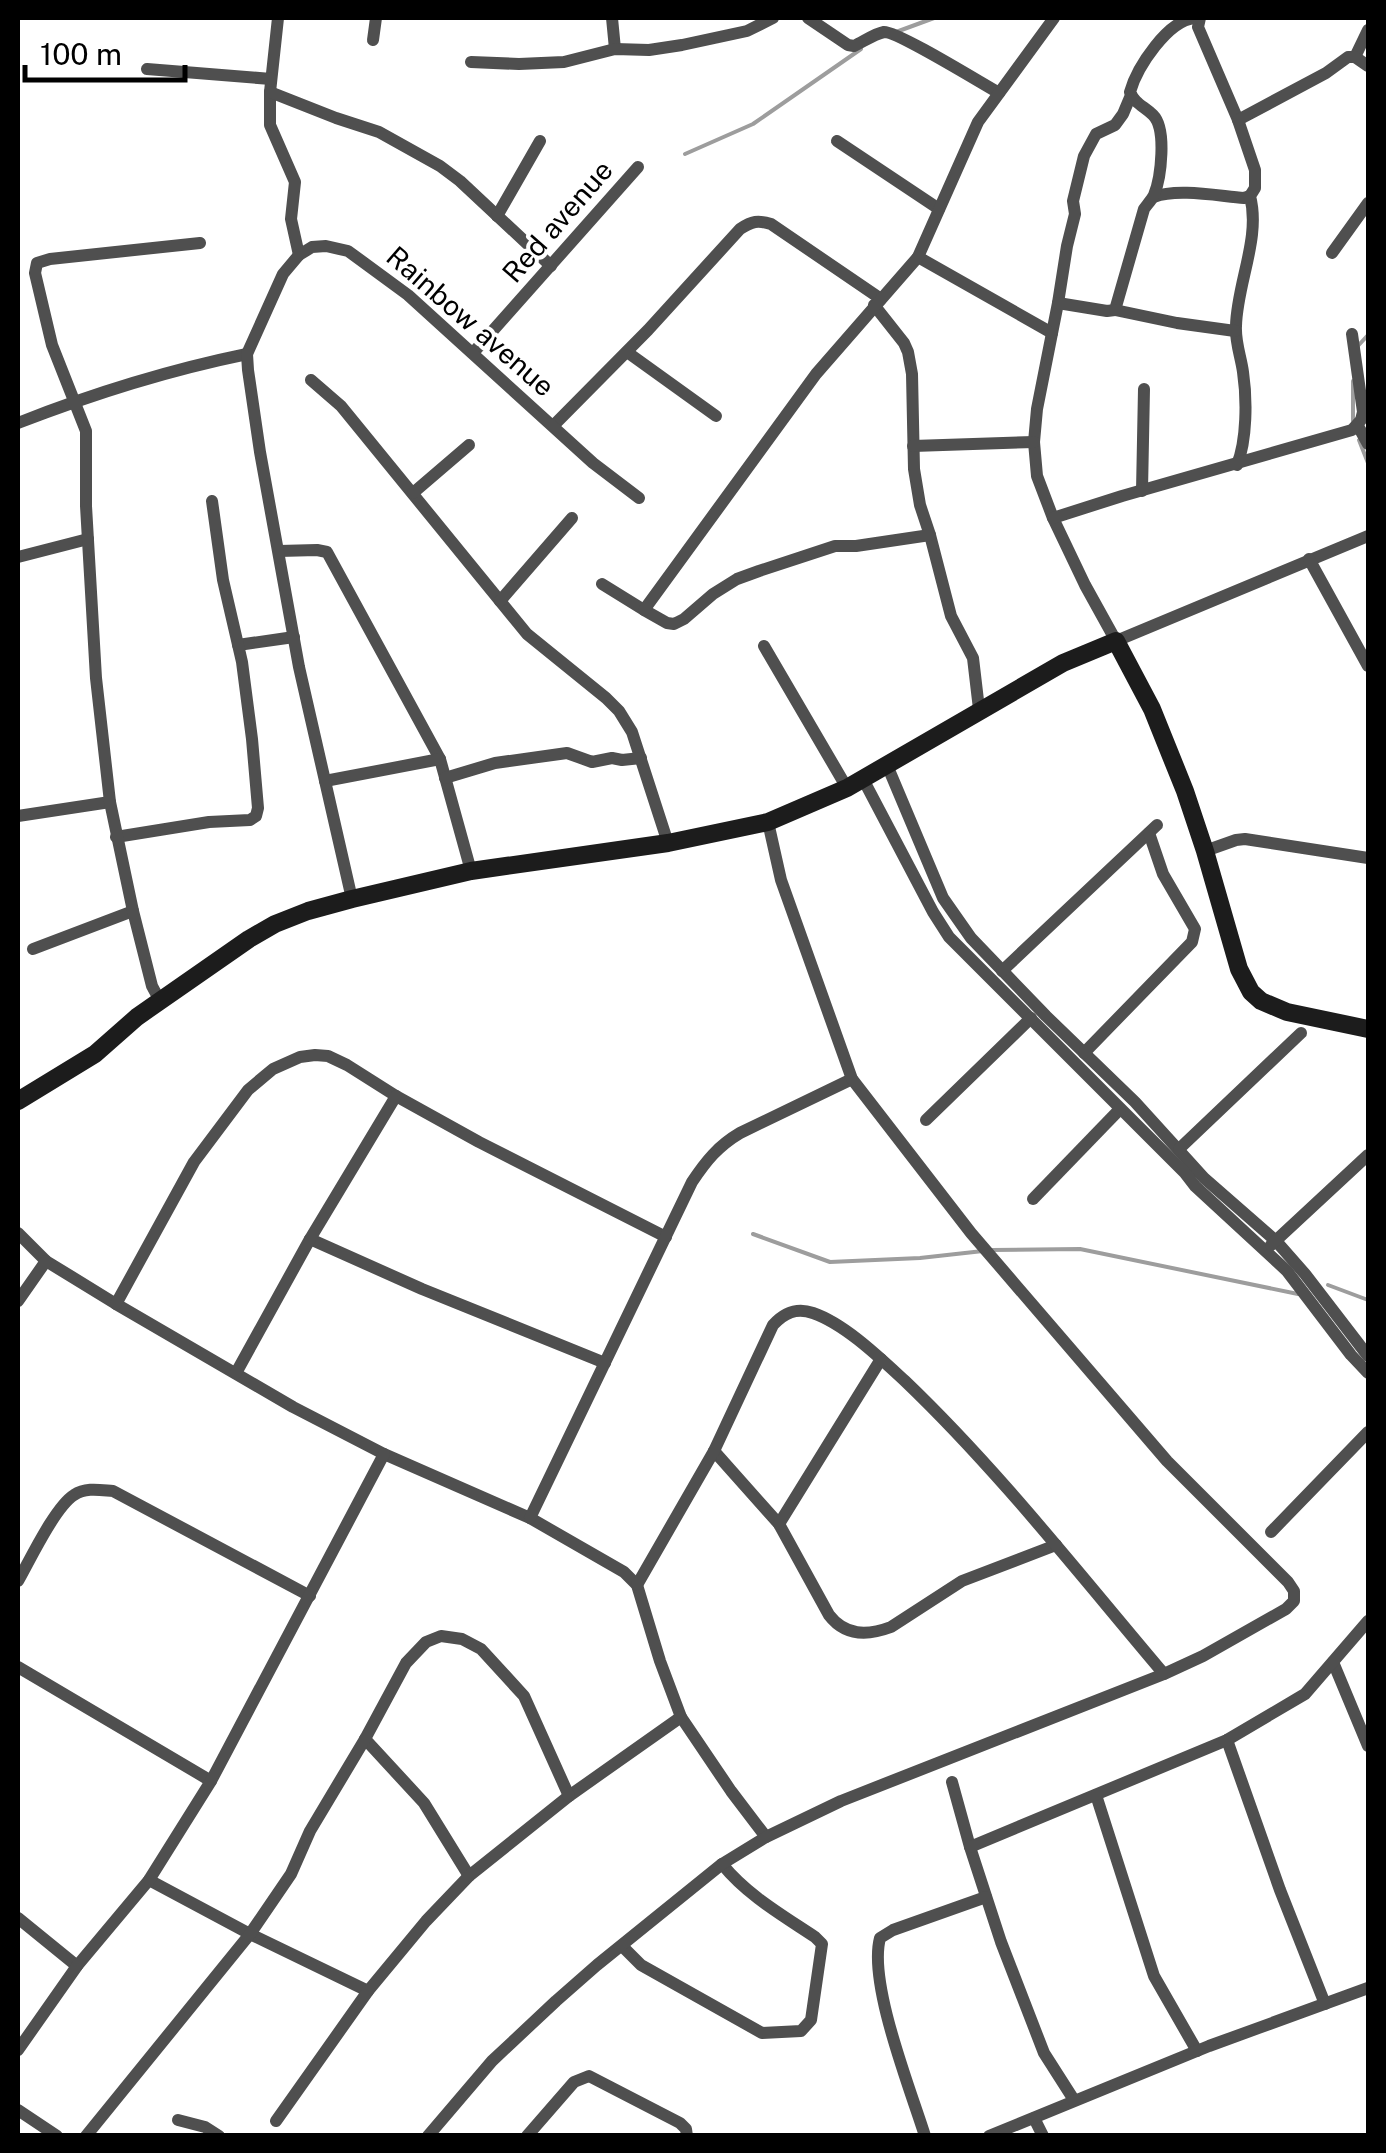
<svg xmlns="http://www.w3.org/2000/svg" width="1386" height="2153" viewBox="0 0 1386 2153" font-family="'Public Sans',sans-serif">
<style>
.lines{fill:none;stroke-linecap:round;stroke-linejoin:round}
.stream{stroke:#9d9d9d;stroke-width:4}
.street{stroke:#4f4f4f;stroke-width:12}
.secondary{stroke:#1c1c1c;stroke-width:18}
.labels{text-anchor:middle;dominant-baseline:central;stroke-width:8;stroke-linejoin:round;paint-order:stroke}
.street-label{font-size:28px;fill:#000;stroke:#fff}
</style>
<rect width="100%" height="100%" fill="#fff"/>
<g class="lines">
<g class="stream">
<path d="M896,32L934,18"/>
<path d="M685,154L753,124L861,49"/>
<path d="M1356,348L1368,335"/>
<path d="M1353,381V421"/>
<path d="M1359,440L1368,463"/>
<path d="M753,1234L830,1262L920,1258L983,1251"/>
<path d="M992,1250L1080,1249L1298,1294"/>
<path d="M1328,1285L1368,1300"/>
</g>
<g class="street">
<path d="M278,18L270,92V125L295,182L291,219L299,255"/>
<path d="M612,18L615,49"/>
<path d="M808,18L848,45L854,46C863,42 874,34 884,32C897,31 981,83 999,93"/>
<path d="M1200,18L1198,27L1238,120L1255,170V188L1250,196C1261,238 1237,283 1236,326C1235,342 1241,357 1243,372C1247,399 1247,440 1237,465"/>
<path d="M373,40L376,18"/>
<path d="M1355,57L1368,30"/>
<path d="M471,62L519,64L564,62L615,49L649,50L682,45L747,31L773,18"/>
<path d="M147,69L271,79"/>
<path d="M270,92L336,118L379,132L440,166L460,181L551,266"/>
<path d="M1131,95L1123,114L1115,125L1096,134L1084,156L1073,201L1075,214L1067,246L1058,303L1037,409L1034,442L1037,476L1053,518L1085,585L1116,641L1368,536"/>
<path d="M1238,120L1326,73L1348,57H1355L1368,66"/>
<path d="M837,141L939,209"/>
<path d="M1154,197C1177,188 1218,196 1244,198L1250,196"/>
<path d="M497,216L540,141"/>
<path d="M1332,253L1368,203"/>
<path d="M918,257L1052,333"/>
<path d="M1058,303L1107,311L1115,310L1144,209C1146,206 1153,198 1154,195C1161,178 1167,129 1153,115C1144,106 1135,104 1130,92C1137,67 1168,20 1195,18"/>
<path d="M874,305L904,343L908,352L912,374L914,469L920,505L930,535L951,616L973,658L979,709"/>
<path d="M1115,310L1177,323L1235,331"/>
<path d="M627,352L716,416"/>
<path d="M473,353L638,167"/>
<path d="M311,380L341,406L527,634L606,698L619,711L632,732L668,843"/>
<path d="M18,423C92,394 169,370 247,354"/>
<path d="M554,425L648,330L740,229C752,221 758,220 771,224L881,299"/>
<path d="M1358,426L1368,444"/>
<path d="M913,446L1034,442"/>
<path d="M1142,491L1144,389"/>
<path d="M413,493L469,445"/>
<path d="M1053,518L1122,496L1352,430L1361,420L1363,412L1352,334"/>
<path d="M279,551L317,550L327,552L440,759L471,871"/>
<path d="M18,557L88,539"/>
<path d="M1309,559L1368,666"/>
<path d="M602,584L644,610L667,623L674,624L684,619L713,594L737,579L759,571L835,546H856L930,535"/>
<path d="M500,601L572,518"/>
<path d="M644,610L816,374L918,257L978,122L1054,18"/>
<path d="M238,645L294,637"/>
<path d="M764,646L847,788"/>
<path d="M887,765L943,898L971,938L1046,1016L1135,1102L1204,1178L1276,1241L1305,1274L1368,1356"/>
<path d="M445,778L495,763L567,753L592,762L612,758L622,760L641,758"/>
<path d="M863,779L933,912L949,937L1185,1173L1195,1186L1287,1271L1351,1355L1368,1373"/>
<path d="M325,781L440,759"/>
<path d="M18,816L110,802"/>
<path d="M116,837L209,822L250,820L256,816L258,808L252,739L242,662L223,580L212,501"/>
<path d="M1205,851L1236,840L1245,839L1368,858"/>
<path d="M352,899L299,667L260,452L248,370L247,354L283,274L299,255L312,247L326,246L348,251L408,295L593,463L639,498"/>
<path d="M33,949L133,911"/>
<path d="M1002,971L1157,825"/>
<path d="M160,1001L152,986L133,911L110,802L96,678L86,506V431L52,345L35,273L37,263L50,259L200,243"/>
<path d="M1084,1053L1192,942L1195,929L1163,874L1149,833"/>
<path d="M926,1120L1031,1018"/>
<path d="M1179,1149L1301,1033"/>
<path d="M1033,1199L1120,1109"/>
<path d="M18,1233L46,1261L116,1304L293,1407L384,1454L530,1518L624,1572L637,1585L660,1661L681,1717L731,1791L766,1837"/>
<path d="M310,1239L422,1289L605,1363"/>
<path d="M1271,1245L1368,1155"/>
<path d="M18,1301L46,1261"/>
<path d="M116,1304L194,1162L248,1090L273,1069L300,1057L315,1055L328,1056L347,1065L396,1096L479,1142L666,1237"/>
<path d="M236,1373L310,1239L396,1096"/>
<path d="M714,1451L779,1524L829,1615C845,1636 867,1636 891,1627L962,1581L1056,1545"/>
<path d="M530,1518L692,1182C706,1161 718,1146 740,1133L852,1079"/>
<path d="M779,1524L881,1359"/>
<path d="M1271,1532L1368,1432"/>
<path d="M18,1581C30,1560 55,1507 74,1495C86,1487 100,1490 113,1491L310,1596"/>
<path d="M637,1585L714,1451L773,1325C784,1313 796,1307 813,1313C845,1324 880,1358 905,1381C999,1471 1080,1575 1164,1674"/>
<path d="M1333,1662L1368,1746"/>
<path d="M18,1667L211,1781"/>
<path d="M365,1739L424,1803L469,1876"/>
<path d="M1227,1740L1280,1890L1325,2004"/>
<path d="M952,1782L970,1847L1001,1942L1044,2053L1074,2100"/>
<path d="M1096,1795L1154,1976L1197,2051"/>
<path d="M970,1847L1227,1740L1305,1694L1368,1621"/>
<path d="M149,1880L250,1934L368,1991"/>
<path d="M18,1918L77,1966"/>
<path d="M622,1946L641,1965L762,2033L801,2031L811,2020L822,1944L815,1937C782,1915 747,1895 722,1864"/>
<path d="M18,2050L77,1966L149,1880L211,1781L384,1454"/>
<path d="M18,2110L57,2136"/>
<path d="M1034,2118L1043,2136"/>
<path d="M178,2120L205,2127L219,2136"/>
<path d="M276,2121L368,1991L426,1921L469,1876L569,1796L681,1717"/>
<path d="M86,2136L250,1934L291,1874L310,1831L365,1739L406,1663L426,1642L441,1636L462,1639L481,1649L524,1696L569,1796"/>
<path d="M428,2136L492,2061L556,2001L597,1965L722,1864L766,1837L841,1801L1164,1674L1203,1656L1286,1609L1294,1601V1591L1288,1582L1167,1461L971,1233L852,1079L781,880L768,822"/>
<path d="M527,2136L574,2082L589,2076L680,2123L686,2129L687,2136"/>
<path d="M925,2136C910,2088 868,1983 880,1938L893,1930L986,1897"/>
<path d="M989,2136L1209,2046L1368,1988"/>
</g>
<path class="secondary" d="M18,1101L95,1054L137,1017L249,939L275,924L308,911L352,899L471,871L668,843L768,822L847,788L1063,663L1116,641L1152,709L1185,791L1205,851L1239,969L1251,992L1261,1001L1287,1012L1368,1029"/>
</g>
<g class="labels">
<g class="street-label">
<text transform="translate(557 221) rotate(-49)">Red avenue</text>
<text transform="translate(471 321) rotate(41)">Rainbow avenue</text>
</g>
</g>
<rect width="1386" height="2153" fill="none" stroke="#000000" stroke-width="40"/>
<path d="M25 65v15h160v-15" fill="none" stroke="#000000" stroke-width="5"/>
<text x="40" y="65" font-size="30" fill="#000000" stroke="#ffffff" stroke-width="8" paint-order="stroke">100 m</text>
</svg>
